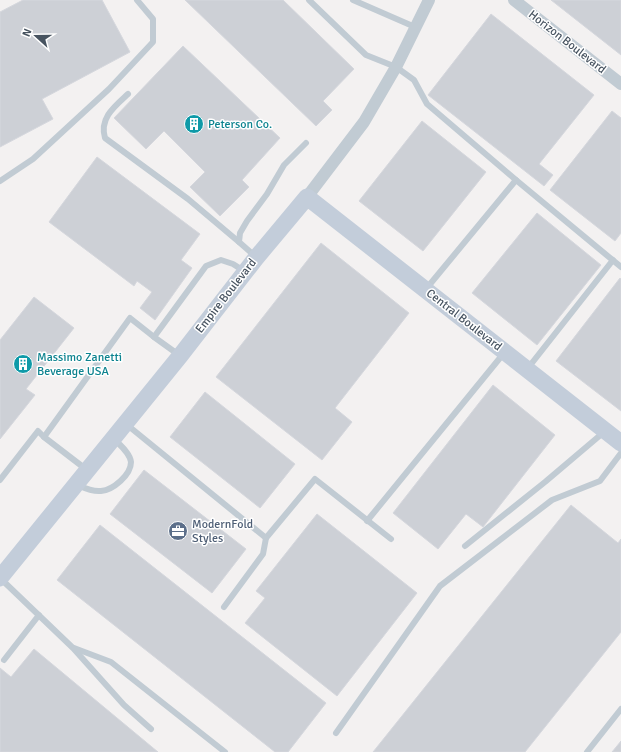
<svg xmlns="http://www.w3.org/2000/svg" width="621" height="752" viewBox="0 0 621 752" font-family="Signika,sans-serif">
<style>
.building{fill:#cdd0d6;stroke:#d5d7dd}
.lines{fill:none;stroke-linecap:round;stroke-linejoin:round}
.lane{stroke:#c1cbd3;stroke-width:6}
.street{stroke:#c1cbd3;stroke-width:12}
.secondary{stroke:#c3cdda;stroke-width:17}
.labels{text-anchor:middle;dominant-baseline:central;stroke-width:3;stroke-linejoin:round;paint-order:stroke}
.street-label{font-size:12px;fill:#475360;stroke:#fff}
.culture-label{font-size:12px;fill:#0d838f;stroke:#fff;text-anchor:start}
.service-label{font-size:12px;fill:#4e5e75;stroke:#fff;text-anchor:start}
</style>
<rect width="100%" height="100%" fill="#f3f1f1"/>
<g class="building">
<path d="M23,0H102L130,52L42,99L53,119L0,147V12Z"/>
<path d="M185,0H283L354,69L323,101L332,110L316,126Z"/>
<path d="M551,0H621V55Z"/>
<path d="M491,14L594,95L539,164L553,175L544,186L428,95Z"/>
<path d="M183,46L280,138L242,180L249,187L220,216L190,187L205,172L164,131L146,149L114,118Z"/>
<path d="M612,111L621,118V233L615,241L550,190Z"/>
<path d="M422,121L486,172L423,251L359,201Z"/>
<path d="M97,157L200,234L181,260L192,268L155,320L140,308L152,292L137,281L134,286L49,222Z"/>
<path d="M537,213L601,265L537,345L472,293Z"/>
<path d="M321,243L409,313L335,408L352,422L322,460L216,377Z"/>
<path d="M620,278L621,279V411L556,361Z"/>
<path d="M34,297L74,328L26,389L35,395L0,439V340Z"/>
<path d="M493,385L555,435L483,527L466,514L438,549L393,513Z"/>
<path d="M205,392L295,464L260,508L170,437Z"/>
<path d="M144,470L246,549L212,593L110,514Z"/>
<path d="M571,505L618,543L621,539V632L525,752H373Z"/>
<path d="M317,514L417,593L337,696L245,623L265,598L256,591Z"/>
<path d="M100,525L326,703L288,752H275L57,580Z"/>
<path d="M34,649L158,752H0V668L11,677Z"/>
<path d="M621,741V752H612Z"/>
</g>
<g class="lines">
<g class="lane">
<path d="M309,0L366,55L396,67L414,80L427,104L516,180L621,267"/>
<path d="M353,0L415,27"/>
<path d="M128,94C115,106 99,118 105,138L188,199L239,242"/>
<path d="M0,181L33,159L109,89L153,42V19L137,0"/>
<path d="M255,256L239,242L240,233L247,221L267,194L284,165L306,143"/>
<path d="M426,289L516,180"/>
<path d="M179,355L154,337L206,266L221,260L233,264L244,271"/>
<path d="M528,368L613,260"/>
<path d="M126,424L266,538L315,479L391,539"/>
<path d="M87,470L44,437L130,318L154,337"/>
<path d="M0,480L38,431L44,437"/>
<path d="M77,485C84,488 92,492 101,491C113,490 131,475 131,462C130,453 120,445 114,439"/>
<path d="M367,521L504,353"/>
<path d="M465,546L545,482L604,432"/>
<path d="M1,579L73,648L124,705L151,729"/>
<path d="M224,607L263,554L266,538"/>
<path d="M74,648L111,662L225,752"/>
<path d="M4,660L39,615"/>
<path d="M336,733L440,586L552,500L600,481L621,453"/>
<path d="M587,752L621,709"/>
</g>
<g class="street">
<path d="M514,0L621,84"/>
<path d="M307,197L364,122L396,67L429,0"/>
</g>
<path class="secondary" d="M0,578L180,356L256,258L307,197L621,443"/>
</g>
<defs>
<symbol id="building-disc" viewBox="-11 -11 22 22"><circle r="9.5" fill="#0f9aa8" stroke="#fff"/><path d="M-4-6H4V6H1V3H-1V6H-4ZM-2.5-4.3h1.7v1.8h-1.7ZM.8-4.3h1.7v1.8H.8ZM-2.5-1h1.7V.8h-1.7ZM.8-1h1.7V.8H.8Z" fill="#fff"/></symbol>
<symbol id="office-disc" viewBox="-11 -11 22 22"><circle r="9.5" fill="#5c6f8a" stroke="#fff"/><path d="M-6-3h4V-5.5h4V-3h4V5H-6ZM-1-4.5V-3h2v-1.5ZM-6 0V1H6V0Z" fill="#fff"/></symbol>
</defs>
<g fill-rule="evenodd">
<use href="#building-disc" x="183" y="113" width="22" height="22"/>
<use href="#building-disc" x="12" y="353" width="22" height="22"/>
<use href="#office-disc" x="167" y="520" width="22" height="22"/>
</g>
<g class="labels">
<g class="street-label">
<text transform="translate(567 42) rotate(38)">Horizon Boulevard</text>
<text transform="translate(226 296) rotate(-52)">Empire Boulevard</text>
<text transform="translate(464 320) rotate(38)">Central Boulevard</text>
</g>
<g class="culture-label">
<text x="208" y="124">Peterson Co.</text>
<text x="37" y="357">Massimo Zanetti<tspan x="37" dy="14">Beverage USA</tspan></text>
</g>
<g class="service-label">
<text x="192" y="524">ModernFold<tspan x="192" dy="14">Styles</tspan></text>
</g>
</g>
<g transform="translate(36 36) rotate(291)" stroke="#ffffff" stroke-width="3" paint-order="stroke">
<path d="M0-3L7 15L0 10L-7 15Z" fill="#475360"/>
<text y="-6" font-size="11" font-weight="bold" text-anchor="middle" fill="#475360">N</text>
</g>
</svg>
